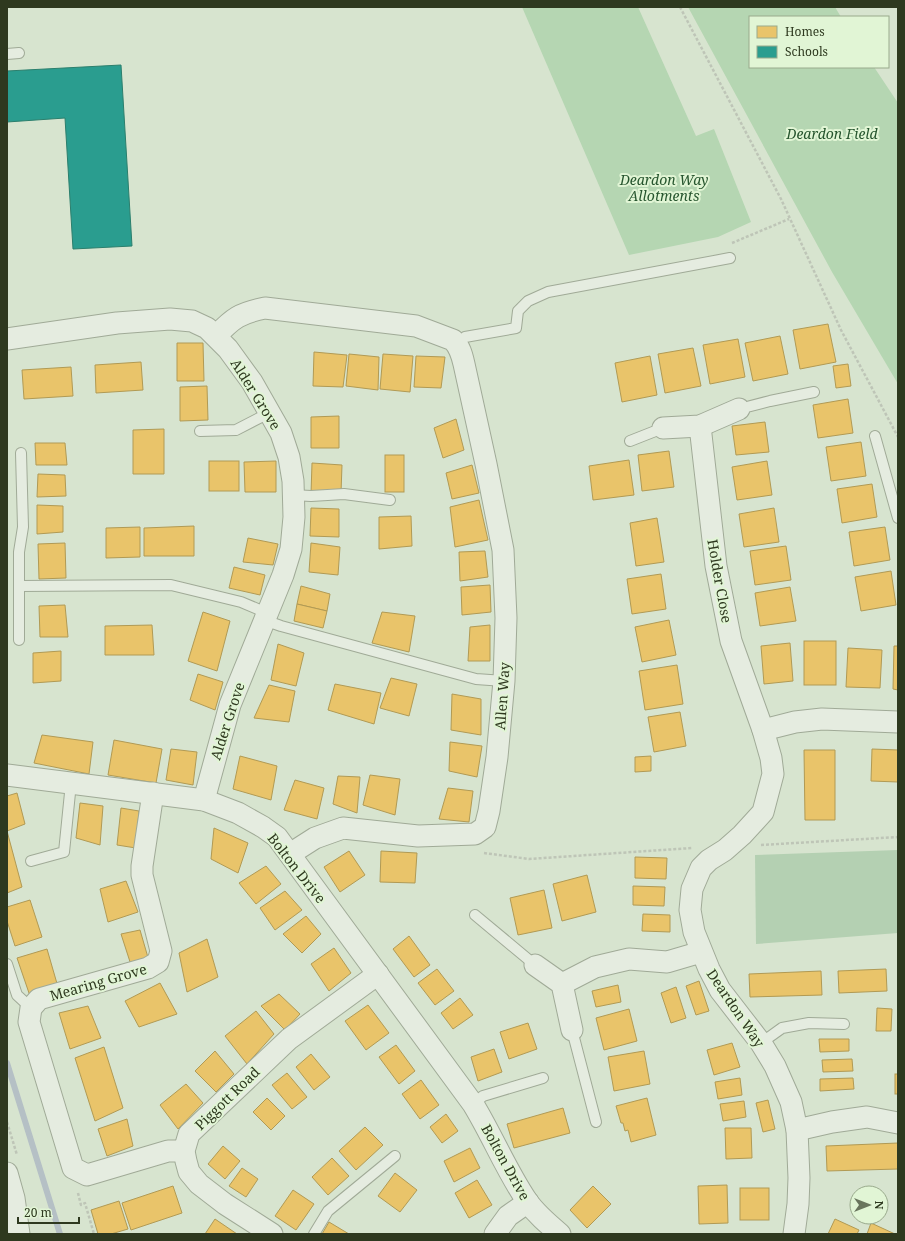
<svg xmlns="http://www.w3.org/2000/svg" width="905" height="1241" viewBox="0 0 905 1241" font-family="'Noto Serif',serif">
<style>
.green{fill:#b5d6b2}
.cemetery{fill:#b4d0b2}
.homes{fill:#e9c46a;stroke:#b19a54}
.schools{fill:#2a9d8f;stroke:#2b7f6d}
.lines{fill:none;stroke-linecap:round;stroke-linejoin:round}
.stream{stroke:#b5c0c5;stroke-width:6}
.service-casing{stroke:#a0aa97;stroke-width:12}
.minor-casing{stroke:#a0aa97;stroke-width:23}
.path{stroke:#bec5b7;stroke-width:2.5;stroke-dasharray:3 2;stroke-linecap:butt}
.service{stroke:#e5ece0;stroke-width:10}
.minor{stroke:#e5ece0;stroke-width:21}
.labels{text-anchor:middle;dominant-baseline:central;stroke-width:4;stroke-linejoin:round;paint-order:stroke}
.park-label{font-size:14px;font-style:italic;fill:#26552e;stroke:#e1f5d5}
.street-label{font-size:14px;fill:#2e391f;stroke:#e1f5d5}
</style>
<rect width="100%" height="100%" fill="#d7e4cf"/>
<g class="green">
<path d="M522,7H638L696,136L714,129L751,222L718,237L629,255Z"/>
<path d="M688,7H835L841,17H750V67H874L898,103V384L832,272Z"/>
</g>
<path class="cemetery" d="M898,850V933L756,944L755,855Z"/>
<g class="homes">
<path d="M828,324L836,362L800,369L793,330Z"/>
<path d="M780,336L788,374L753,381L745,343Z"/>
<path d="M738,339L745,377L710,384L703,345Z"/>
<path d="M177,343H203L204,381H177Z"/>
<path d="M693,348L701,386L665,393L658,354Z"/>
<path d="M314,352L347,355L343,387L313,386Z"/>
<path d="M349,354L379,357L378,390L346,386Z"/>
<path d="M383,354L413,356L410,392L380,389Z"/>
<path d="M416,356L445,357L441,388L414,387Z"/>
<path d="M650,356L657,395L622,402L615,363Z"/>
<path d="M141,362L143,390L96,393L95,365Z"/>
<path d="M848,364L851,386L836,388L833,366Z"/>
<path d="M71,367L73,396L24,399L22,370Z"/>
<path d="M207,386L208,420L180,421V387Z"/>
<path d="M848,399L853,433L818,438L813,405Z"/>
<path d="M339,416V448H311V417Z"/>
<path d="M456,419L464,450L443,458L434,428Z"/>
<path d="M765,422L769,452L736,455L732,426Z"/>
<path d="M164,429V474H133V430Z"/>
<path d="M861,442L866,476L831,481L826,447Z"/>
<path d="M35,443H65L67,465H36Z"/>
<path d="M669,451L674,487L642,491L638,455Z"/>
<rect x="385" y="455" width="19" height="37"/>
<path d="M629,460L634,495L593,500L589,466Z"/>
<rect x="209" y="461" width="30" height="30"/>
<path d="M276,461V492H245L244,462Z"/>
<path d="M767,461L772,495L737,500L732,467Z"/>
<path d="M312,463L342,465L341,493L311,494Z"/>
<path d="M472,465L479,493L452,499L446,473Z"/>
<path d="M38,474L65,475L66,496L37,497Z"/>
<path d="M872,484L877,517L842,523L837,489Z"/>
<path d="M479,500L488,540L455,547L450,507Z"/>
<path d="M37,505L63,506V532L37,534Z"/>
<path d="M311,508L339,509V537L310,536Z"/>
<path d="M774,508L779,542L744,547L739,514Z"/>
<path d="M411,516L412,546L379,549V517Z"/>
<path d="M657,518L664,562L636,566L630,523Z"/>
<path d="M194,526V556H144V528Z"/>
<path d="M140,527V557L106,558V528Z"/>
<path d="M885,527L890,560L854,566L849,532Z"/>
<path d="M248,538L278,544L273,565L243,562Z"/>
<path d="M65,543L66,578L39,579L38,544Z"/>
<path d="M311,543L340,547L338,575L309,572Z"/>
<path d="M786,546L791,580L755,585L750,551Z"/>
<path d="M485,551L488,577L460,581L459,552Z"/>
<path d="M234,567L265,575L260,595L229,588Z"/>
<path d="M891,571L896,605L861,611L855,577Z"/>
<path d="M661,574L666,609L632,614L627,579Z"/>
<path d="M490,585L491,612L462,615L461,587Z"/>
<path d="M301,586L330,594L327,611L297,604Z"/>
<path d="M790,587L796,621L760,626L755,593Z"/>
<path d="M297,604L327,611L323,628L294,621Z"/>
<path d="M65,605L68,637H40L39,606Z"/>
<path d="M203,612L230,621L217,671L188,661Z"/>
<path d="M382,612L415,616L409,652L372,643Z"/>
<path d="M669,620L676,655L642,662L635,627Z"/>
<path d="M152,625L154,655H105V626Z"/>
<path d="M490,625V661H468L470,627Z"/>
<rect x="804" y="641" width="32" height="44"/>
<path d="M790,643L793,681L764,684L761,646Z"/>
<path d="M278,644L304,653L296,686L271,680Z"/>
<path d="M894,646H898V690L893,689Z"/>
<path d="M848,648L882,650L880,688L846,687Z"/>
<path d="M61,651V681L33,683V653Z"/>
<path d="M677,665L683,704L645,710L639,671Z"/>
<path d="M198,674L223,682L215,710L190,700Z"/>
<path d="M391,678L417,684L409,716L380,708Z"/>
<path d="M335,684L381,693L374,724L328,710Z"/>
<path d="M269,685L295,691L289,722L254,718Z"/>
<path d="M452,694L481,699V735L451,730Z"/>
<path d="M680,712L686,746L654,752L648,717Z"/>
<path d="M42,735L93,742L89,774L34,763Z"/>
<path d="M114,740L162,749L156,783L108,775Z"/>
<path d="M450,742L482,746L477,777L449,771Z"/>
<path d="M171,749L197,752L193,785L166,780Z"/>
<path d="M872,749L898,750V782L871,781Z"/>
<path d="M804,750H835V820H805Z"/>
<path d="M240,756L277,766L271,800L233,789Z"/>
<path d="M651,756V771L635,772V757Z"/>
<path d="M370,775L400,779L395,815L363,805Z"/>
<path d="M338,776L360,777L357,813L333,804Z"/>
<path d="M295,780L324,788L317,819L284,810Z"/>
<path d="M448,788L473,791L469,822L439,819Z"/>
<path d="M17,793L25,824L7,831L22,887L7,893V796Z"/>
<path d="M80,803L103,806L100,845L76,838Z"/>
<path d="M121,808L139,811L136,848L117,845Z"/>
<path d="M214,828L248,843L238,873L211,859Z"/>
<path d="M349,851L365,875L340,892L324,867Z"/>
<path d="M381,851L417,853L415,883L380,882Z"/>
<path d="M635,857L667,858L666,879L635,878Z"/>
<path d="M266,866L281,884L256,904L239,883Z"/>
<path d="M587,875L596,912L562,921L553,884Z"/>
<path d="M126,881L138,912L108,922L100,889Z"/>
<path d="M633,886L665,887L664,906L633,905Z"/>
<path d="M544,890L552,928L518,935L510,898Z"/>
<path d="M285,891L302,910L275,930L260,908Z"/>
<path d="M30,900L42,937L15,946L7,921V907Z"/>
<path d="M643,914L670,915V932L642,931Z"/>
<path d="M306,916L321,934L302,953L283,934Z"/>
<path d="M140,930L149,961L132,968L121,934Z"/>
<path d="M409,936L430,965L414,977L393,949Z"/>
<path d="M207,939L218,977L187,992L179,953Z"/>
<path d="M334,948L351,973L329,991L311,964Z"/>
<path d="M47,949L58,987L30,996L17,958Z"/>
<path d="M437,969L454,991L435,1005L418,983Z"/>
<path d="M886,969L887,991L839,993L838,971Z"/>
<path d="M821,971L822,995L750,997L749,974Z"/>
<path d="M699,981L709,1011L696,1015L686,986Z"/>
<path d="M160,983L177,1014L139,1027L125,1001Z"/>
<path d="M618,985L621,1002L596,1007L592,991Z"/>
<path d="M676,987L686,1018L671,1023L661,993Z"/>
<path d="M279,994L300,1014L285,1030L261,1006Z"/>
<path d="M460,998L473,1015L453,1029L441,1013Z"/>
<path d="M368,1005L389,1033L366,1050L345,1021Z"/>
<path d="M88,1006L101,1038L70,1049L59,1013Z"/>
<path d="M877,1008L892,1009L891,1031H876Z"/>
<path d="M629,1009L637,1041L604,1050L596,1018Z"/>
<path d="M256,1011L274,1034L247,1064L225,1036Z"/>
<path d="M528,1023L537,1049L509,1059L500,1032Z"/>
<path d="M819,1039H849V1051L820,1052Z"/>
<path d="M732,1043L740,1067L714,1075L707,1050Z"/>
<path d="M396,1045L415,1071L399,1084L379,1057Z"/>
<path d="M104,1047L123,1108L95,1121L75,1058Z"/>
<path d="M494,1049L502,1072L478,1081L471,1057Z"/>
<path d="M215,1051L234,1074L216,1092L195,1071Z"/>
<path d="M644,1051L650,1084L614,1091L608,1057Z"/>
<path d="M311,1054L330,1077L314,1090L296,1067Z"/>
<path d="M852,1059L853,1071L823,1072L822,1060Z"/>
<path d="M287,1073L307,1097L292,1109L272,1085Z"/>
<rect x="895" y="1074" width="3" height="20"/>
<path d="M740,1078L742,1095L718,1099L715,1082Z"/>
<path d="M853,1078L854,1089L820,1091V1079Z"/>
<path d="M421,1080L439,1105L420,1119L402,1094Z"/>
<path d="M186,1084L203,1103L178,1129L160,1105Z"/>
<path d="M267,1098L285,1116L271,1130L253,1112Z"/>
<path d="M647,1098L656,1135L631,1142L628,1130L625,1131L623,1123H621L616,1106Z"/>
<path d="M768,1100L775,1129L763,1132L756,1103Z"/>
<path d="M744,1101L746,1117L723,1121L720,1104Z"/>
<path d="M563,1108L570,1133L514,1148L507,1124Z"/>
<path d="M446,1114L458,1131L442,1143L430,1127Z"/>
<path d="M127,1119L133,1146L107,1156L98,1129Z"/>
<path d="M365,1127L383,1145L356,1170L339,1151Z"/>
<path d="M725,1128H751L752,1158L726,1159Z"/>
<path d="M898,1143V1169L827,1171L826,1146Z"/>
<path d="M223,1146L240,1161L225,1179L208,1164Z"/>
<path d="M470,1148L480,1168L454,1182L444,1161Z"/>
<path d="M332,1158L349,1176L328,1195L312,1177Z"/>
<path d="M242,1168L258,1179L246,1197L229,1186Z"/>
<path d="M395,1173L417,1190L400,1212L378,1196Z"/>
<path d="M477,1180L492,1205L469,1218L455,1193Z"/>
<path d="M727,1185L728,1223L699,1224L698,1186Z"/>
<path d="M173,1186L182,1213L131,1230L122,1203Z"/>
<path d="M593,1186L611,1204L587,1228L570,1210Z"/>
<rect x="740" y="1188" width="29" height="32"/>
<path d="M293,1190L314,1204L296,1230L275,1216Z"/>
<path d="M119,1201L128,1229L111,1234H98L91,1210Z"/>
<path d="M215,1219L237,1234H205Z"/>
<path d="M835,1219L859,1230L857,1234H828Z"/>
<path d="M329,1222L349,1234H322Z"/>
<path d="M871,1223L895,1234H867Z"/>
</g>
<path class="schools" d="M121,65L132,246L73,249L65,118L7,122V71Z"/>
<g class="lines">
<path class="stream" d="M7,1063L60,1234"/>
<defs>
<g id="service">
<path d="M7,54L19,53"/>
<path d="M458,344L465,337L516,328L518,311L528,301L548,292L730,258"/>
<path d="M739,409L770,401L814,392"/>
<path d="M200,431L236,430L271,412"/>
<path d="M875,436L898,518"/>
<path d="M630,441L663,428"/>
<path d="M293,495L311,496L344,494L390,500"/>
<path d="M19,586L171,585L241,602L267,613"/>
<path d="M264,620L281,626L476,679L504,681"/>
<path d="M19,640V552L23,527L21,453"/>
<path d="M31,861L64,852L71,783"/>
<path d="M475,915L535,965"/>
<path d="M7,964L17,995L31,1008"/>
<path d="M572,1030L596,1122"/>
<path d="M761,1043L782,1028L809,1023L844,1024"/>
<path d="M473,1104L483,1096L543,1078"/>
<path d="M314,1234L328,1211L395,1156"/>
</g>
<g id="minor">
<path d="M216,336C233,318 240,313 265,308L416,326L453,340C460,347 462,355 464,364L486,464L503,550L506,618L504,681L497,757L489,811L485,827L475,834L418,836L343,828L315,838L290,854"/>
<path d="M7,339L117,323L170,319L192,321L207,328L228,349L252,382L281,433L289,457L293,481L294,517L291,549L283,575L230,705L204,800"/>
<path d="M700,426L716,566L731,641L763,730L771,758L773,774L763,812L742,835L725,850L709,860L701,868L692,889L690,910L694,932L709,969L720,990L761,1043L775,1066L791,1102L797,1130L799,1178L798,1204L794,1234"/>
<path d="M663,428L700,426L739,409"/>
<path d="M763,730L795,722L822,719L898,722"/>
<path d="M7,775L204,800L238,813L263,827L277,837L473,1104C492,1135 506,1170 527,1201C536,1214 548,1224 560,1234"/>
<path d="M153,793L142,866V875L161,951L158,962L148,968L39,999L31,1008L29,1022L73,1168L87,1175L168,1151H184"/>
<path d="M535,965L562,984L572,1030"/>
<path d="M562,984L595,967L629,959L667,962L701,952"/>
<path d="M797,1130L832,1122L867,1117L898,1123"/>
<path d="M7,1173L14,1198L19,1234"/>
<path d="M272,1234L225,1204L199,1184L189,1172L186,1161L184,1151L189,1134L289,1039L378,974"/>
<path d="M495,1234L508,1216L528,1202"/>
</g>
</defs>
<use href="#service" class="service-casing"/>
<use href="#minor" class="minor-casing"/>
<g class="path">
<path d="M680,7L781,199L841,330L898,437"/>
<path d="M732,243L789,219"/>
<path d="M761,845L898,837"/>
<path d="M484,853L529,859L692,848"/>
<path d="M7,1122L17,1155"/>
<path d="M78,1193L81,1205L85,1203L94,1234"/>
</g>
<use href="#service" class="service"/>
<use href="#minor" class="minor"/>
</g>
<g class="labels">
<g class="park-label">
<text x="832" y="133">Deardon Field</text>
<text x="664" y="179">Deardon Way<tspan x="664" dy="16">Allotments</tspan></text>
</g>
<g class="street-label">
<text transform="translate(256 394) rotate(58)">Alder Grove</text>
<text transform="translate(720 581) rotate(80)">Holder Close</text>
<text transform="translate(502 696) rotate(-86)">Allen Way</text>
<text transform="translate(227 721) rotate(-72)">Alder Grove</text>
<text transform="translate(297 868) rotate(52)">Bolton Drive</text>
<text transform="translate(98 982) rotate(-16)">Mearing Grove</text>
<text transform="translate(736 1008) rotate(56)">Deardon Way</text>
<text transform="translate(227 1098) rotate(-44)">Piggott Road</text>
<text transform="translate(506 1162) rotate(61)">Bolton Drive</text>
</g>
</g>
<rect width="905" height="1241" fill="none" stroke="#2e391f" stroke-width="16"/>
<rect x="749" y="16" width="140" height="52" fill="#e1f5d5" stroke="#99aa8c"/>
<rect x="757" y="26" width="20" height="12" fill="#e9c46a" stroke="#99aa8c"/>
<text x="785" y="36" font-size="12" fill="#2e391f">Homes</text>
<rect x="757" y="46" width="20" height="12" fill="#2a9d8f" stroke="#99aa8c"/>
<text x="785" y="56" font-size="12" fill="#2e391f">Schools</text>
<g transform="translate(869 1205) rotate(90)"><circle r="19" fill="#e1f5d5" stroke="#99aa8c"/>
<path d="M0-3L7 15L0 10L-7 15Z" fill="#69755d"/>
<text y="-6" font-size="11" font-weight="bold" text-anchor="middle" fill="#2e391f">N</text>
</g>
<path d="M18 1217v6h61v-6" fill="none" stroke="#2e391f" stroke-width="2"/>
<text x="24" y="1217" font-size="12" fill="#2e391f" stroke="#e1f5d5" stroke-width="3" paint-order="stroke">20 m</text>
</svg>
